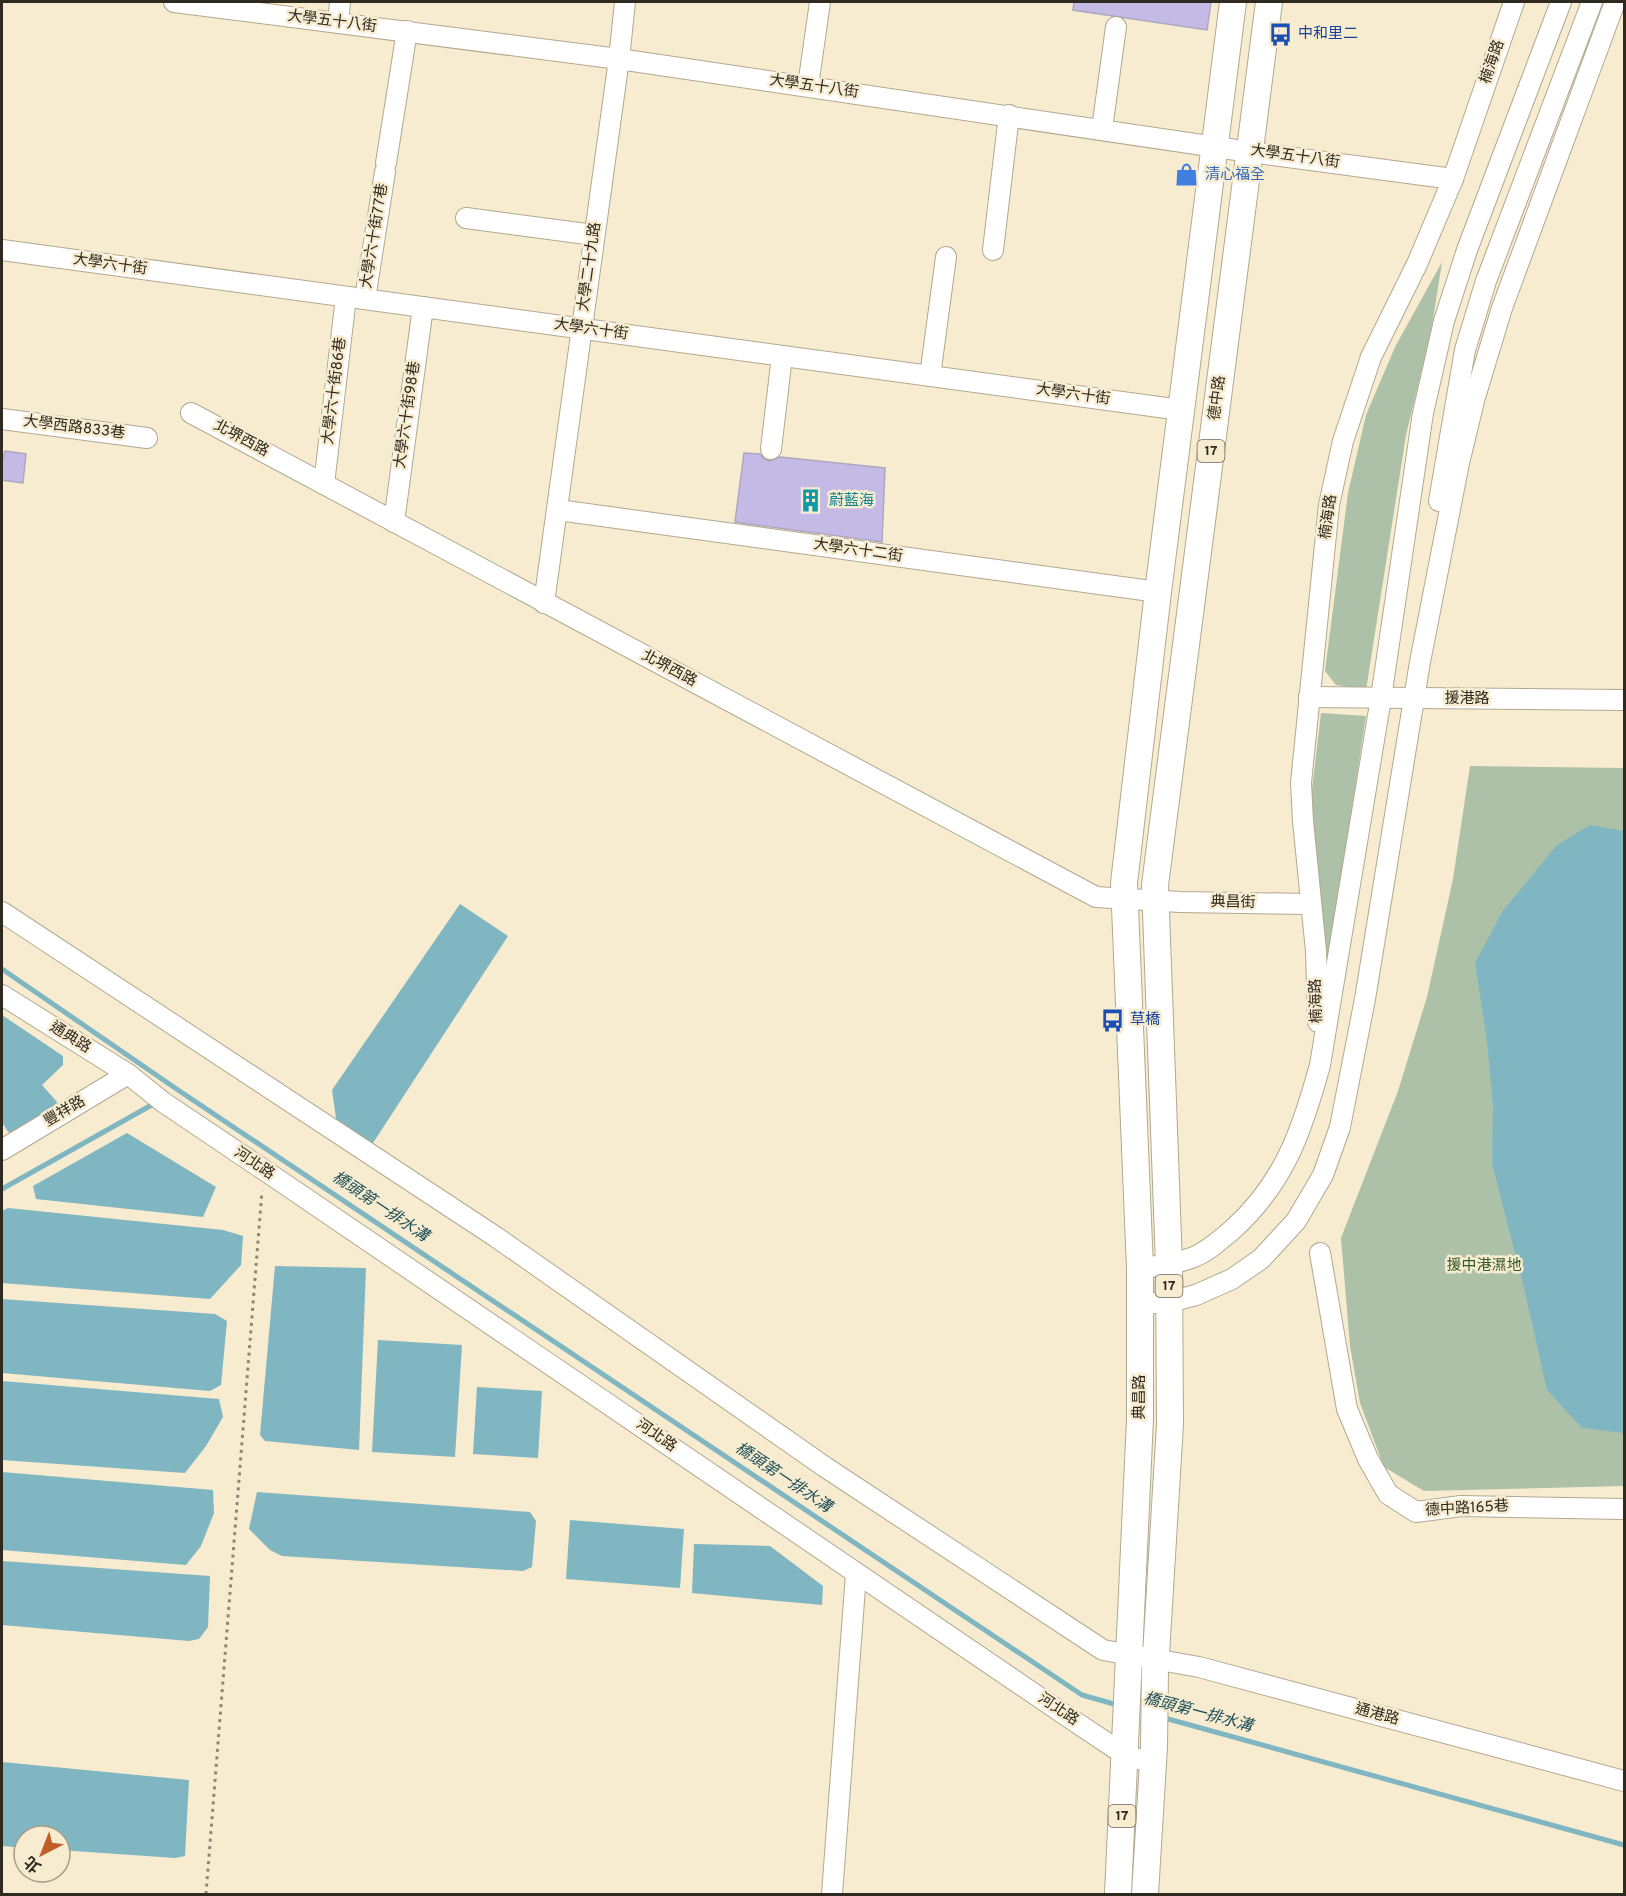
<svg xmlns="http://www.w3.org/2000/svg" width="1626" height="1896" viewBox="0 0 1626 1896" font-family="Overpass,'Noto Sans TC',sans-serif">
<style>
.green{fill:#adc1a9}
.water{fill:#7fb6c1}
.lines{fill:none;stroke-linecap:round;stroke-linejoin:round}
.stream{stroke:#7fb6c1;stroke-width:5}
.building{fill:#c3bbe5;stroke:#aca7c1;stroke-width:1.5}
.minor-casing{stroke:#b3a88f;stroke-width:22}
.major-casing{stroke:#b3a88f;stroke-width:28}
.path{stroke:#8e8674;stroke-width:3;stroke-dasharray:3 4.5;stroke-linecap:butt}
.minor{stroke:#fff;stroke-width:20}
.major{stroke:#fff;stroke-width:26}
.labels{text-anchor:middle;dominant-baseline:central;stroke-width:5;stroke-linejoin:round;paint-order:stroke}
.shield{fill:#f7ebd0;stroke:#6b6455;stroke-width:1.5}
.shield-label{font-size:14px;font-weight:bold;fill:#2f2a20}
.street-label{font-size:15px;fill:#2f2a20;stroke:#f7ebd0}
.transit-label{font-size:15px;fill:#164399;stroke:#f7ebd0;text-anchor:start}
.shop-label{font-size:15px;fill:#366cbe;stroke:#f7ebd0;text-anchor:start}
.culture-label{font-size:15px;fill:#0d838f;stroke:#f7ebd0;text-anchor:start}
.park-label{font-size:15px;fill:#325b2a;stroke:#f7ebd0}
.water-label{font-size:16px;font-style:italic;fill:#1e4f58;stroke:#f7ebd0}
</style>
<rect width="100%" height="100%" fill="#f7ebd0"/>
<g class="green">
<path d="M1442,262L1431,332L1406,435L1366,690L1336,685L1325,671L1348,493L1366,415L1395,347Z"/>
<path d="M1321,713L1366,716L1328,963L1324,966L1310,821L1312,790Z"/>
<path d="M1470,766L1624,768V1486L1424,1491L1384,1467L1360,1403L1350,1346L1341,1238L1398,1091L1427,997L1453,879Z"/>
</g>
<g class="water">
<path d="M1590,825L1624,831V1433L1582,1428L1547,1390L1524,1288L1492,1163L1493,1105L1487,1041L1475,963L1502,912L1557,845Z"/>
<path d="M460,904L508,936L371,1146L337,1125L332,1090Z"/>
<path d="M2,1015L63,1056V1065L42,1085L57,1102L54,1112L16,1134L8,1132L2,1122Z"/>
<path d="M127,1133L216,1187L203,1217L36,1199L33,1186Z"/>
<path d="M8,1208L223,1230L243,1236L241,1265L210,1299L2,1283V1211Z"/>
<path d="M275,1266L366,1268L359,1450L265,1441L260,1435Z"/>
<path d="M2,1299L215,1314L227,1321L221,1385L210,1391L2,1373Z"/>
<path d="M378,1340L462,1345L455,1457L372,1452Z"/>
<path d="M2,1381L219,1399L223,1417L206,1446L185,1473L2,1460Z"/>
<path d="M477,1387L542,1391L538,1458L473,1454Z"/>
<path d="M2,1472L213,1490L214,1513L201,1546L186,1565L2,1550Z"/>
<path d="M257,1492L530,1512L536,1521L532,1567L523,1571L282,1556L270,1550L249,1529Z"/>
<path d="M570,1520L684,1529L680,1588L566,1579Z"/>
<path d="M694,1544L770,1546L823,1586L822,1605L692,1593Z"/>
<path d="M2,1561L210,1576L208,1627L199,1639L189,1641L2,1625Z"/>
<path d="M2,1762L189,1780L185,1856L175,1858L60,1850V1836H24V1848L2,1846Z"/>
</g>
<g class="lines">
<g class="stream">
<path d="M2,969L178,1090L1082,1695L1121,1706"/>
<path d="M2,1189L157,1102"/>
<path d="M1161,1717L1624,1845"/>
</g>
</g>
<g class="building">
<path d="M1074,2H1211L1207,30L1073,10Z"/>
<path d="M5,451L26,454L23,483L2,480V458H3Z"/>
<path d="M744,453L760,454L764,459L770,461L780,457L885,468L882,542L735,522Z"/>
</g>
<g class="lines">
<defs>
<g id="minor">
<path d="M174,2L619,59L1250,152L1453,179"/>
<path d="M338,23L340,2"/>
<path d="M808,86L820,2"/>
<path d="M1102,129L1116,27"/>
<path d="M386,163L407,31"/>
<path d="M466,218L594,235"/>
<path d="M2,250L1181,410"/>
<path d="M993,250L1009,115"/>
<path d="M365,299L385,172"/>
<path d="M930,376L946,257"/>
<path d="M191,413L1096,897L1180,902L1311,904"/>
<path d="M2,419L147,438"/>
<path d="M771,449L782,356"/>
<path d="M324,484L346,297"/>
<path d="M1439,501L1465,350L1486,281L1592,2"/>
<path d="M558,510L1158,592"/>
<path d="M394,522L423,307"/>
<path d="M544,603L619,59L625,2"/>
<path d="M1309,697L1624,700"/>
<path d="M2,912L496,1237L825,1467L1103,1650L1199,1667L1624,1781"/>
<path d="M2,995L128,1074L163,1102L264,1170L1077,1723L1125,1755L1153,1763"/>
<path d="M1318,1022L1316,951L1303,821L1301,783L1329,505L1343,441L1371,357L1417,264L1453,179L1514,2"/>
<path d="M2,1150L128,1074"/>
<path d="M1320,1253L1347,1409L1368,1459L1388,1494L1416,1512L1461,1506L1624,1509"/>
<path d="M1140,1268C1159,1266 1176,1264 1194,1257C1208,1251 1219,1241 1231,1231C1284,1184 1302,1131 1320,1065L1381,698L1423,413L1444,321L1467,250L1561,2"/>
<path d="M1140,1304L1169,1302L1196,1295L1232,1279L1261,1259L1296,1221L1323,1175L1340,1127L1365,999L1420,662L1459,463L1475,397L1502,308L1615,2"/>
<path d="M832,1894L856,1574"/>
</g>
<g id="major">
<path d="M1118,1894L1140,1419V1268L1124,883L1158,592L1233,2"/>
<path d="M1145,1894L1154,1747L1155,1671L1170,1424L1169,1265L1155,885L1269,2"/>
</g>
</defs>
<use href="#minor" class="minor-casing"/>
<use href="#major" class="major-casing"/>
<path class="path" d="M206,1894L262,1191"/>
<use href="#minor" class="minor"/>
<use href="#major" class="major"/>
</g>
<defs>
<symbol id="bus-bare" viewBox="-9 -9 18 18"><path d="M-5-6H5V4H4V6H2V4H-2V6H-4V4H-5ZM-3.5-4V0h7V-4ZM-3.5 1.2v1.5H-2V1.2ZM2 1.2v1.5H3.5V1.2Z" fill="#1a4fb4" stroke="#f7ebd0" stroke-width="2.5" paint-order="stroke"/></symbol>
<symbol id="shop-bare" viewBox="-9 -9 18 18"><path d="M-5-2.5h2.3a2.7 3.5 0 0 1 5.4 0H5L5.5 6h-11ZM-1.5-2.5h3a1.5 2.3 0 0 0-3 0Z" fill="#3f7fe0" stroke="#f7ebd0" stroke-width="2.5" paint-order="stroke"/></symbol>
<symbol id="building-bare" viewBox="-9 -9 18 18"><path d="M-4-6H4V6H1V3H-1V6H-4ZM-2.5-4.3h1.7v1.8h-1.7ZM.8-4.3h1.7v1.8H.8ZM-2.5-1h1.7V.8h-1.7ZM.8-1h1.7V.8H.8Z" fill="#0f9aa8" stroke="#f7ebd0" stroke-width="2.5" paint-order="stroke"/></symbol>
</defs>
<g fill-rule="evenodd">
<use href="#bus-bare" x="1264" y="18" width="33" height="33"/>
<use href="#shop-bare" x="1170" y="158" width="33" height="33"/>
<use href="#building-bare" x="794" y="484" width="33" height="33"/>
<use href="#bus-bare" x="1096" y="1004" width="33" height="33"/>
</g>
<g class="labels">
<g class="shield">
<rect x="1197.5" y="440" width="27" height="22" rx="4.5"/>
<rect x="1155.5" y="1275" width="27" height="22" rx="4.5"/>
<rect x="1108.5" y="1805" width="27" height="22" rx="4.5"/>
</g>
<g class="shield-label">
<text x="1211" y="451">17</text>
<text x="1169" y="1286">17</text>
<text x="1122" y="1816">17</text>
</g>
<g class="street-label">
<text transform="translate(332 22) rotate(7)">大學五十八街</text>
<text transform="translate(1493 62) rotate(-71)">楠海路</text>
<text transform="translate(814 87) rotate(8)">大學五十八街</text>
<text transform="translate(1295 157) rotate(8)">大學五十八街</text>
<text transform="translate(375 236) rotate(-81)">大學六十街77巷</text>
<text transform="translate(110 265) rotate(8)">大學六十街</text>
<text transform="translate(590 267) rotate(-82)">大學二十九路</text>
<text transform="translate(591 330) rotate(8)">大學六十街</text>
<text transform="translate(335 391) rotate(-83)">大學六十街86巷</text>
<text transform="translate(1073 395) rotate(8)">大學六十街</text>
<text transform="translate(1218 398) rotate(-83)">德中路</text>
<text transform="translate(408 415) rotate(-82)">大學六十街98巷</text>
<text transform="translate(74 428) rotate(7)">大學西路833巷</text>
<text transform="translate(241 439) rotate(28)">北堺西路</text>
<text transform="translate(1329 517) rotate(-82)">楠海路</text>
<text transform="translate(858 551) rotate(8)">大學六十二街</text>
<text transform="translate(669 669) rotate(28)">北堺西路</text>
<text x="1467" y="699">援港路</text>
<text transform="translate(1233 903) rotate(1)">典昌街</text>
<text transform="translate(1317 1001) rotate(-92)">楠海路</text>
<text transform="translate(70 1038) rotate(32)">通典路</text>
<text transform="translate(65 1112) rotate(-31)">豐祥路</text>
<text transform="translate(254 1164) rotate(34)">河北路</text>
<text transform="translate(1140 1397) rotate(-90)">典昌路</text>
<text transform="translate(656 1436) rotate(35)">河北路</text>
<text transform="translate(1467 1509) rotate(-3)">德中路165巷</text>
<text transform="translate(1058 1710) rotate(34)">河北路</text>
<text transform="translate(1377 1715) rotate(15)">通港路</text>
</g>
<g class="transit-label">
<text x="1298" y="34">中和里二</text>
<text x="1130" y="1020">草橋</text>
</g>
<g class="shop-label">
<text x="1205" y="175">清心福全</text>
</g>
<g class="culture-label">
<text x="829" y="501">蔚藍海</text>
</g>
<g class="park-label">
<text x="1484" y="1266">援中港濕地</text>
</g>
<g class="water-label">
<text transform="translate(380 1207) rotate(34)">橋頭第一排水溝</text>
<text transform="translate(783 1478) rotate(34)">橋頭第一排水溝</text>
<text transform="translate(1198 1713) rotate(15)">橋頭第一排水溝</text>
</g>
</g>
<rect width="1626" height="1896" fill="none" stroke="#2f2a20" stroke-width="6"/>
<g transform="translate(42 1854) rotate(222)"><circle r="28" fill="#f7ebd0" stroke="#a79e8a" stroke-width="1.5"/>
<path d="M0-4.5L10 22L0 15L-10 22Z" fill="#c15d27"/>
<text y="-9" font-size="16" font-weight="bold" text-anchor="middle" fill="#2f2a20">北</text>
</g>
</svg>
